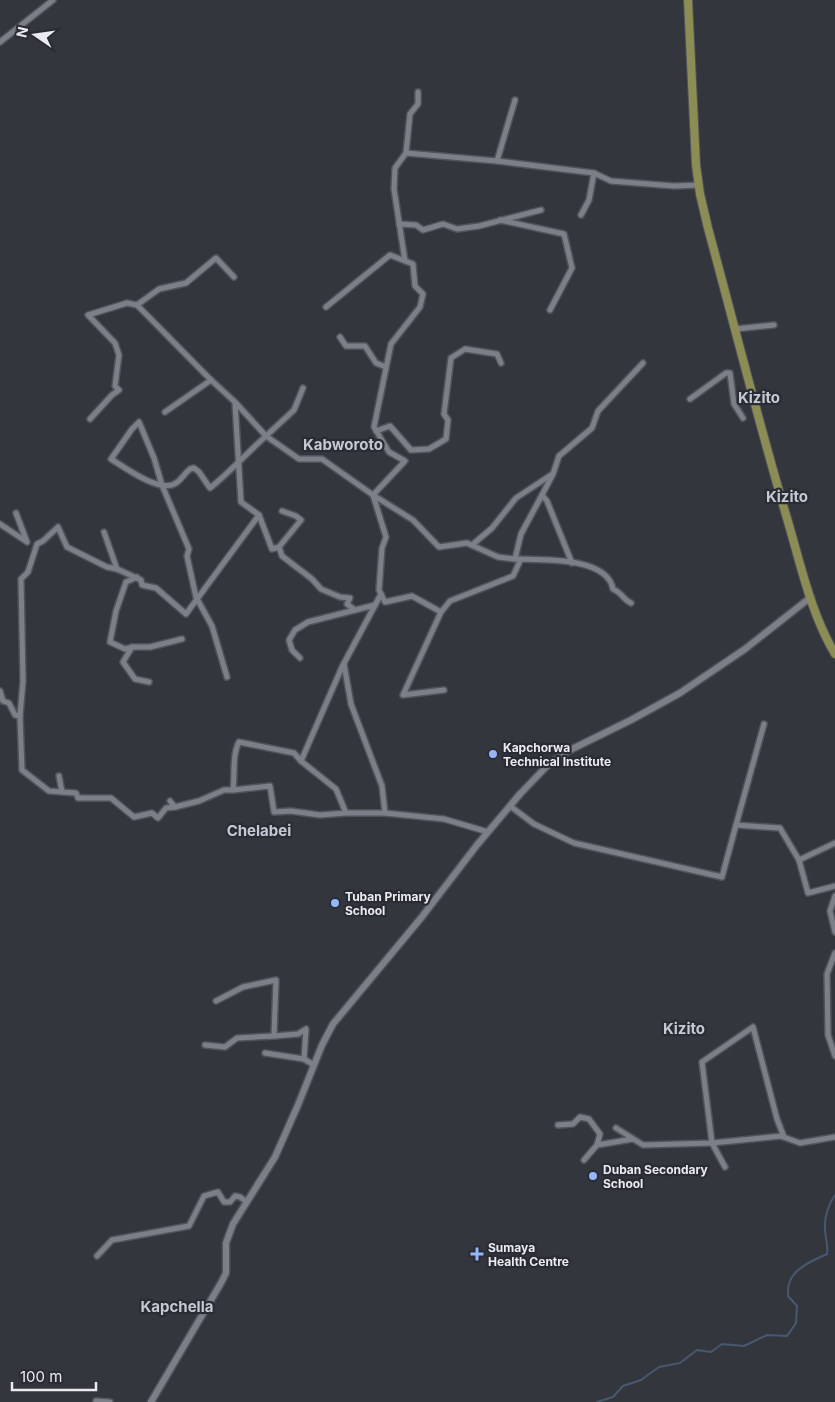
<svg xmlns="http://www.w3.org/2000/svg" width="835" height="1402" viewBox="0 0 835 1402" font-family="Inter,sans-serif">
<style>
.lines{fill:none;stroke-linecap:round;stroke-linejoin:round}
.stream{stroke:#48586f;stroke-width:2}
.minor-casing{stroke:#51535a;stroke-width:8}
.tertiary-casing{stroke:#51535a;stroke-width:9}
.primary-casing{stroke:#51535a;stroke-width:10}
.minor{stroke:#7c7f88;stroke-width:5}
.tertiary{stroke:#7c7f88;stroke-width:6}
.primary{stroke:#8b8d54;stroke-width:8}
.poi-dot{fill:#95b6fd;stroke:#2a2c34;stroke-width:2}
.labels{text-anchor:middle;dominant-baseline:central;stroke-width:4.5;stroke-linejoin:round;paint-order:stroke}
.poi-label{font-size:12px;font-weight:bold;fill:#e9ebf0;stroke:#2a2c34;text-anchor:start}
.quarter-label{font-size:15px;font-weight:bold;fill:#c5c8d3;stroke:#2a2c34}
</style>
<rect width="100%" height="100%" fill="#34363e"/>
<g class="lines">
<path class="stream" d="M597,1402L613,1397L623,1386L641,1380L659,1367L680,1363L697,1350L711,1352L722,1344L744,1346L767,1335L787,1336L796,1323L797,1306L788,1296C788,1292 788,1287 789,1284C793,1268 814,1260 827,1254C828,1248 827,1244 826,1238C823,1222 826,1208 835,1195"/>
<defs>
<g id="minor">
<path d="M0,42L53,0"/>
<path d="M406,153L497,161L515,100"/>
<path d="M497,161L594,173L611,181L674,186L699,185"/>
<path d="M581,215L589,200L594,173"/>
<path d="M500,220L564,234L572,268L550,310"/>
<path d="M399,224L416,225L423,230L443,224L457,229L479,226L541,210"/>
<path d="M405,261L394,189L395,168L406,153L410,114L418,104V92"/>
<path d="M137,305L159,289L186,283L216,258L234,277"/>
<path d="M735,329L774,325"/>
<path d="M340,337L346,346H365L376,363L386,367"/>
<path d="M303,388L294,410L266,436L299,459H322L373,495L405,461L389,452L374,427L391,344L420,307L423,294L415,286L413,264L390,255L326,307"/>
<path d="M690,399L726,373H730L734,404L743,418"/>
<path d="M235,403L241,502L259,515L272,549L279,547L301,520L296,516L282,511"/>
<path d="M165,412L211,380L235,402L266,436C247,453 230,472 210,488L199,472L194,468L190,469C185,473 181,480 176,483C160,494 124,467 111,459L132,429L139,422L154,458L162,485L189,549L187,556L196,597L212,626L227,677"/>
<path d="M90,419L112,395L119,390L115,386L119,355L115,343L88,315L127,303L137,305L211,380"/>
<path d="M376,431L390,426L411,450L429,449L446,439L448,420L444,414L451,358L465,349L497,354L501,363"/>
<path d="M542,495L553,474L559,456L592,428L598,411L643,363"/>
<path d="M0,524L27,542L16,513"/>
<path d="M104,532L117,569L141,580L142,585L156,588L186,614L259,515"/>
<path d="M472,545L492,528L516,498L551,475"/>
<path d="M279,547L282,556L312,579L321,589L340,597L350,598L347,604L355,610"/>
<path d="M515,559L498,557L467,543L439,547L413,520L373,495L386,537L382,548L379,590L385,602L412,596L441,612L450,601L513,576L521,559"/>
<path d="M572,563L547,501L542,495L521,534L515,559C540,560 607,556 613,589C621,592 624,600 631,603"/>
<path d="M137,577L126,582L116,611L110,642L125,649L134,647H150L182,639"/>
<path d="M441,612L403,695L444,690"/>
<path d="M132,647L123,662L135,679L149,682"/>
<path d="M300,658L292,650L289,640L295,630L308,622L375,605"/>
<path d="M344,664L351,704L382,786L385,813H346L336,789L301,761L294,753L239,742C232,755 235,775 233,790L270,786L274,812L291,811L320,815L346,813"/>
<path d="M0,691L3,701L9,703L15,715L20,716L23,681L21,579L28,572L37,544L43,541L58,527L67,547L107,567L117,569"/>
<path d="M20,716L22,770L49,791L62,792"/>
<path d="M764,724L736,825L780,828L799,860"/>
<path d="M301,761L342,667L381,594"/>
<path d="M59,776L62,792L76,793L78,798H111L134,817L152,813L158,818L166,808L175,807"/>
<path d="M170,801L175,807L199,801L224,790H233"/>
<path d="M510,806L534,824L574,843L722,877L736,825"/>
<path d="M385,813L444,819L488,832"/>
<path d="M835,843L799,860L808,893L835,886"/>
<path d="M835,896L830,911L835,932"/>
<path d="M835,953L827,974L828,1035L835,1056"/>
<path d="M216,1001L243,987L276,980L274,1036L298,1034L306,1029L304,1059L314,1065"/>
<path d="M205,1045L225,1047L237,1038L274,1036"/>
<path d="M265,1053L304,1059"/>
<path d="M558,1125L573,1124L580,1117L589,1119L600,1134L597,1145"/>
<path d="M616,1128L643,1145L712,1143L781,1136L800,1143L835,1137"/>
<path d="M584,1160L597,1145L633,1139"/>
<path d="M725,1167L712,1143L702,1062L753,1027L777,1119L784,1137"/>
<path d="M97,1256L112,1240L189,1226L204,1196L218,1192L224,1202H230L235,1196L240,1197L247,1202"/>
<path d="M96,1402V1401L110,1402"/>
</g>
<path id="tertiary" d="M151,1402L221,1283L226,1273V1243L233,1224L275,1157L298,1105L322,1045L333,1024L421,918L477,845L520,794L546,767L566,752L631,720L680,693L745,649L811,597"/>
<path id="primary" d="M688,0L696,165L700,194L708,228C734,324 758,420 786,515C800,561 810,612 835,654"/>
</defs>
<use href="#minor" class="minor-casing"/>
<use href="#tertiary" class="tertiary-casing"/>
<use href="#primary" class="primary-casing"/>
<use href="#minor" class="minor"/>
<use href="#tertiary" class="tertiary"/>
<use href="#primary" class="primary"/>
</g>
<g class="poi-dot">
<circle cx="493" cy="754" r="5"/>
<circle cx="335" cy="903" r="5"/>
<circle cx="593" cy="1176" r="5"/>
<path d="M474.5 1246.5h5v5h5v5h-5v5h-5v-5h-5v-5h5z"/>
</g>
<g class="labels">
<g class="poi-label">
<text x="503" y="747">Kapchorwa<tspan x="503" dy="14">Technical Institute</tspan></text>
<text x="345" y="896">Tuban Primary<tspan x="345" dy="14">School</tspan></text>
<text x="603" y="1169">Duban Secondary<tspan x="603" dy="14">School</tspan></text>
<text x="488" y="1247">Sumaya<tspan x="488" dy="14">Health Centre</tspan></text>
</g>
<g class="quarter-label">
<text x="759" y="397">Kizito</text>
<text x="343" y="444">Kabworoto</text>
<text x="787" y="496">Kizito</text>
<text x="259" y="830">Chelabei</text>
<text x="684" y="1028">Kizito</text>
<text x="177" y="1306">Kapchella</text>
</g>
</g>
<g transform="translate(35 35) rotate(283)" stroke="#2a2c34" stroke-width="4" paint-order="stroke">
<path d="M0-4L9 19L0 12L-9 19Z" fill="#e9ebf0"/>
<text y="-8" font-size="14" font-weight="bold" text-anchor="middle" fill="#e9ebf0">N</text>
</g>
<path d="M12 1382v8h84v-8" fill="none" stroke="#e9ebf0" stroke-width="2.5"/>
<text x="20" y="1382" font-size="15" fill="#e9ebf0" stroke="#2a2c34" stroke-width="4" paint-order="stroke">100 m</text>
</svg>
